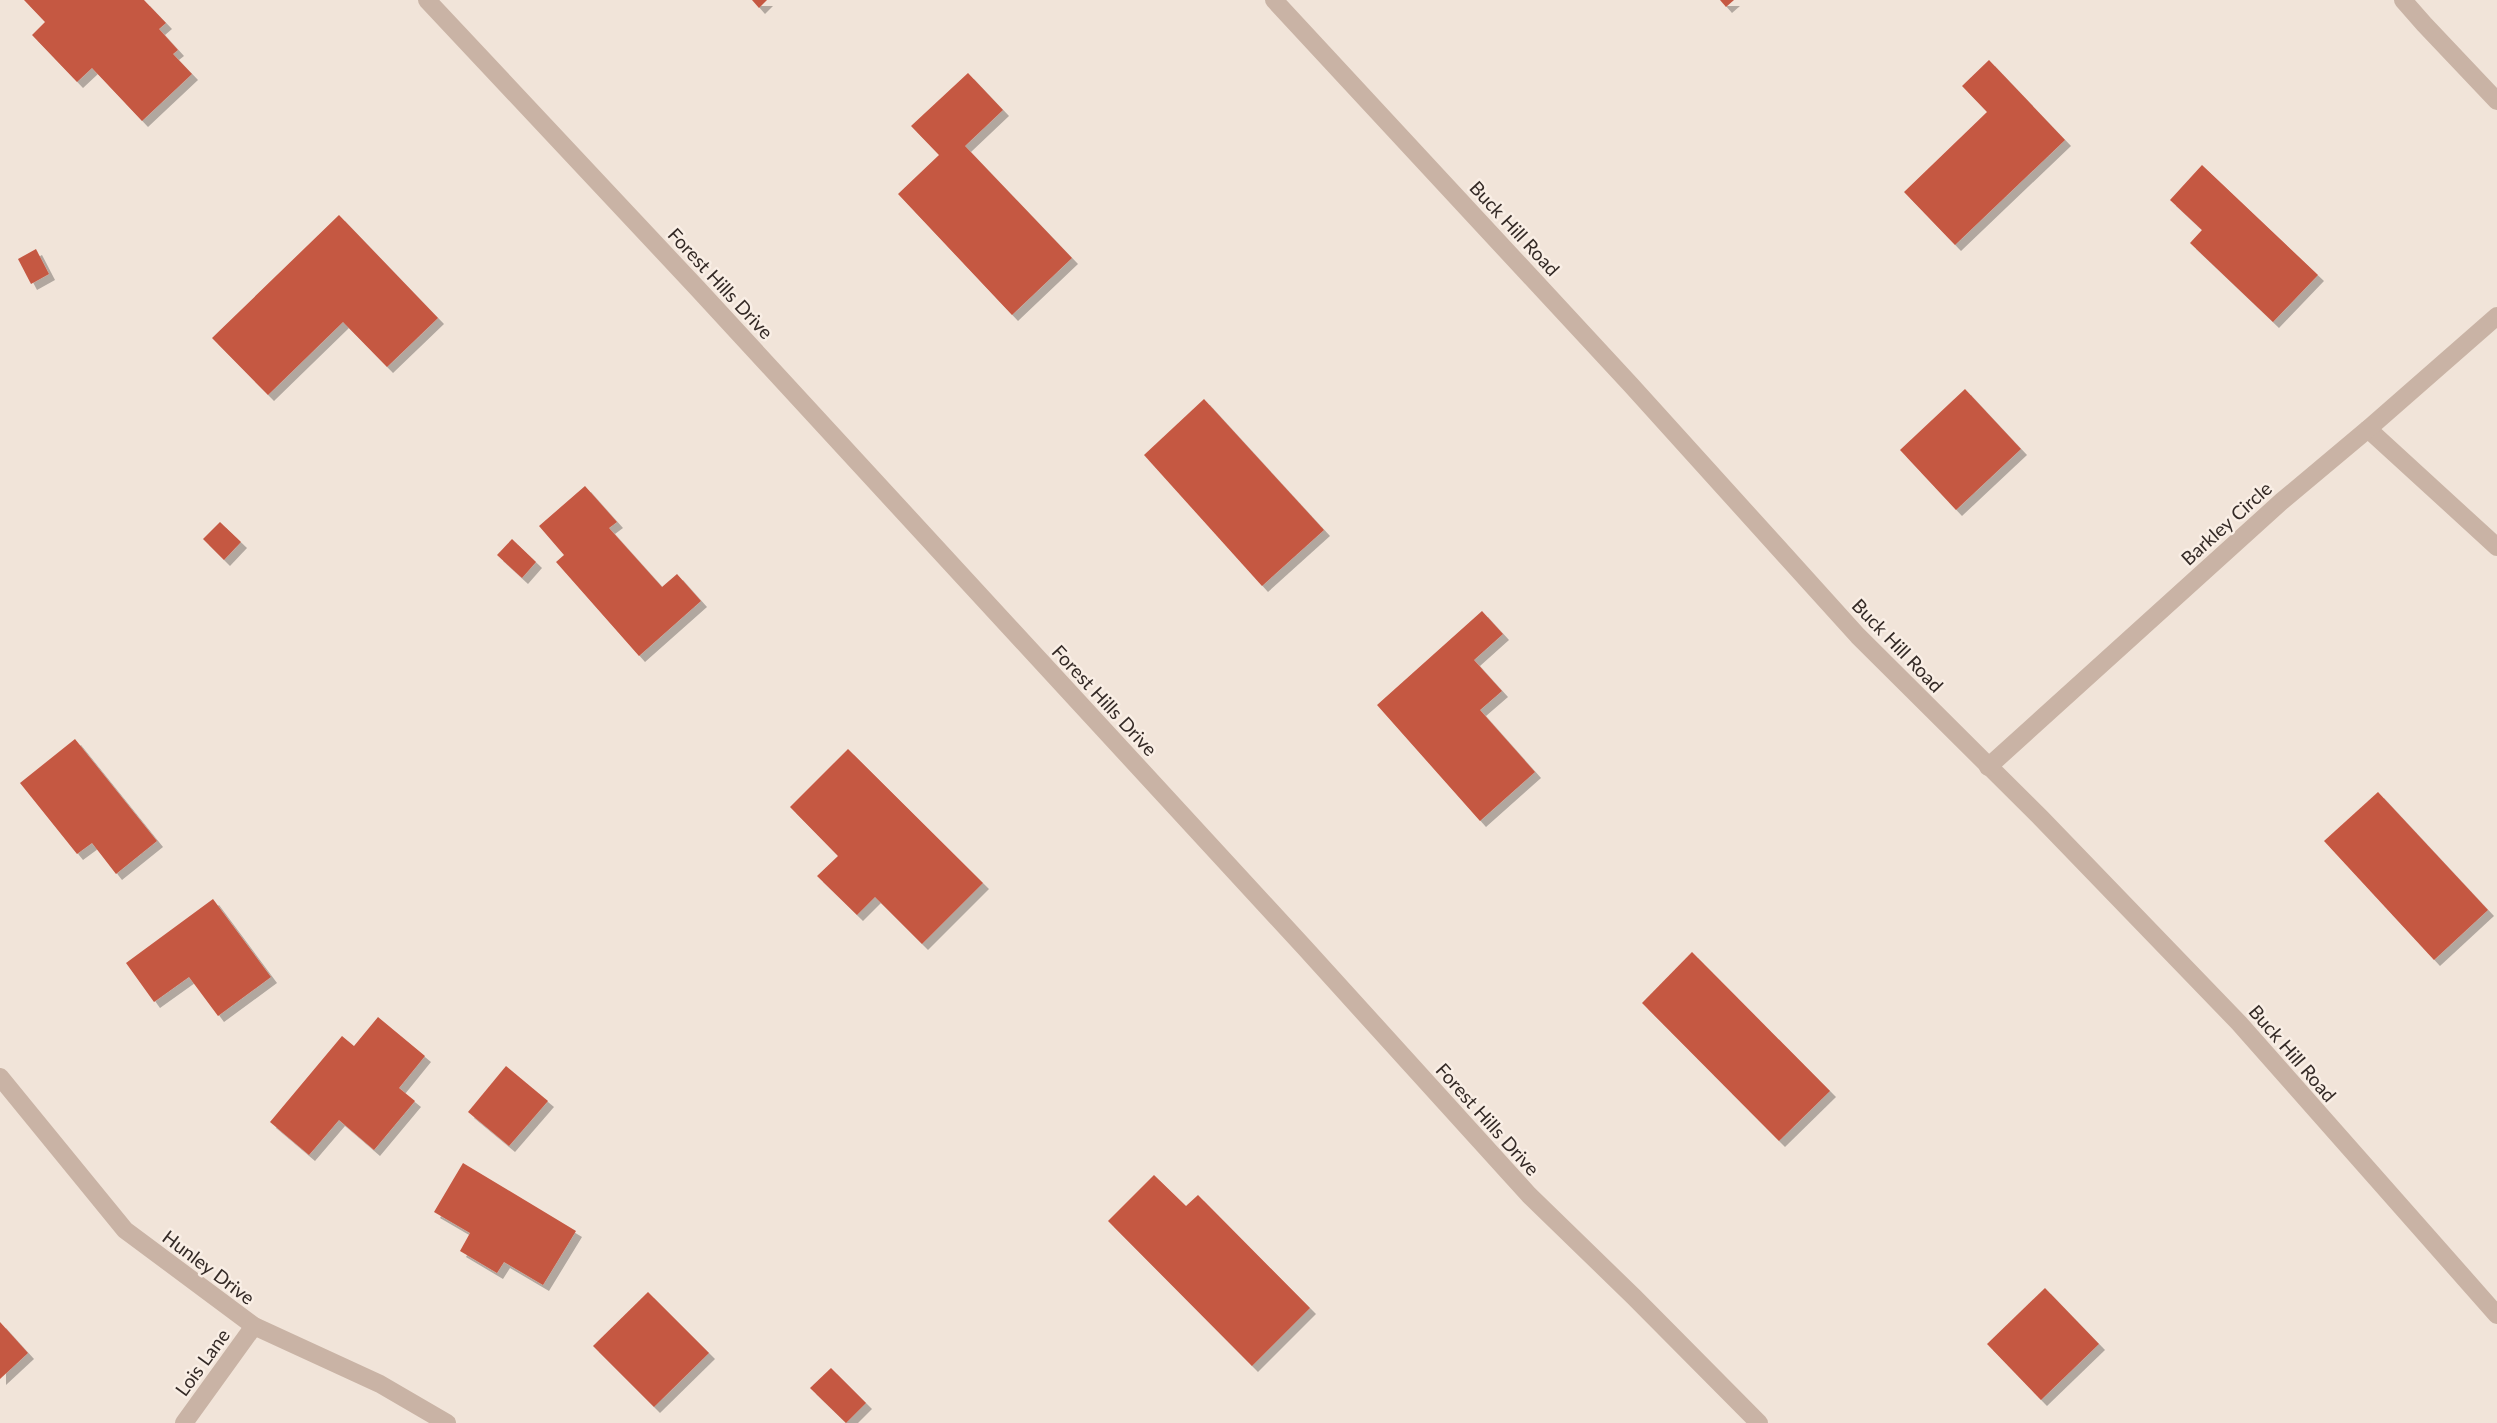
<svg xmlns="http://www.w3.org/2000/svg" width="2497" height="1423" viewBox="0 0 2497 1423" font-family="Lato,sans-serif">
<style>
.building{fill:#c55843;filter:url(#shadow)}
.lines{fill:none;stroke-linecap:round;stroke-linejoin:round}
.street{stroke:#c9b3a5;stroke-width:18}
.labels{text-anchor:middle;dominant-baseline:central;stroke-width:5;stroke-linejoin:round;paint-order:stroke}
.street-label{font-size:19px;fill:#342a26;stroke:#f9eee5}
</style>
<defs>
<filter id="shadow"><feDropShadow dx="6" dy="6" stdDeviation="0" flood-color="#0004"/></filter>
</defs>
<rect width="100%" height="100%" fill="#f1e4d9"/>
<g class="building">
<path d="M24,0H144L166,23L159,29L178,50L173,54L192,74L142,121L92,68L77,82L32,35L45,22Z"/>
<path d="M752,0H767L759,8Z"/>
<path d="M1720,0H1734L1726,7Z"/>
<path d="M1989,60L2065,140L1955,245L1904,192L1987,112L1962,86Z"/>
<path d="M968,73L1003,110L965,146L1072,258L1012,315L898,194L939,155L911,126Z"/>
<path d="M2202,165L2318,275L2273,322L2190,243L2202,230L2170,200Z"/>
<path d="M339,215L438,318L387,367L343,322L268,395L212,338Z"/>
<path d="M36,249L49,274L31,284L18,259Z"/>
<path d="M1965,389L2021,449L1956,510L1900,450Z"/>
<path d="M1204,399L1324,530L1262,586L1144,455Z"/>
<path d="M585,486L617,522L609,528L662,587L677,574L701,601L639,656L556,562L564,555L539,526Z"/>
<path d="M220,522L241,542L224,560L203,539Z"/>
<path d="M512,539L536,562L522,578L497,555Z"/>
<path d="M1482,611L1503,634L1474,660L1502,691L1480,710L1535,772L1480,821L1377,705Z"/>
<path d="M75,739L157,841L116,874L92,843L77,854L20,783Z"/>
<path d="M848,749L983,883L922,944L875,897L857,915L817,876L838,856L790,807Z"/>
<path d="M2378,792L2488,910L2434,960L2324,841Z"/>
<path d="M213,899L271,977L218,1016L189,977L154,1002L126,963Z"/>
<path d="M1692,952L1830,1091L1779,1141L1642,1003Z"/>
<path d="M378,1017L425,1056L399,1088L415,1101L374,1150L339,1120L309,1155L270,1122L342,1036L354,1046Z"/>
<path d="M506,1066L548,1101L509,1146L468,1112Z"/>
<path d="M463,1163L576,1231L543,1285L504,1262L497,1273L460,1251L470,1233L434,1212Z"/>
<path d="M1154,1175L1186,1206L1198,1195L1310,1308L1252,1366L1108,1221Z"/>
<path d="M2045,1288L2099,1344L2041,1400L1987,1344Z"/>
<path d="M648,1292L709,1353L654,1407L593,1346Z"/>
<path d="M0,1322L28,1353L0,1379Z"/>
<path d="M831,1368L866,1403L846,1423L810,1388Z"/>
</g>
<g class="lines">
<g class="street">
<path d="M427,0L698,289L1305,948L1529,1195L1634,1297L1759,1423"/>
<path d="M1274,0L1631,385L1858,636L2041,818L2239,1023L2497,1315"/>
<path d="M2403,0L2424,24L2497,101"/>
<path d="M2368,429L2497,547"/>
<path d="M1988,767L2282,501L2368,429L2497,316"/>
<path d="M0,1077L125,1230L254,1326L380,1384L447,1423"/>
<path d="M184,1423L254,1326"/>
</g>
</g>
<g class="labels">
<g class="street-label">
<text transform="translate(1515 228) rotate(47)">Buck Hill Road</text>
<text transform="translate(721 283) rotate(47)">Forest Hills Drive</text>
<text transform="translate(2226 523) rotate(-42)">Barkley Circle</text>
<text transform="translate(1898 645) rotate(46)">Buck Hill Road</text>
<text transform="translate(1105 700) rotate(47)">Forest Hills Drive</text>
<text transform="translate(2293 1053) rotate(49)">Buck Hill Road</text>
<text transform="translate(1488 1119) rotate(48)">Forest Hills Drive</text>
<text transform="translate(209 1267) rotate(37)">Hunley Drive</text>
<text transform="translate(202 1362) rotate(-54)">Lois Lane</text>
</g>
</g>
</svg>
